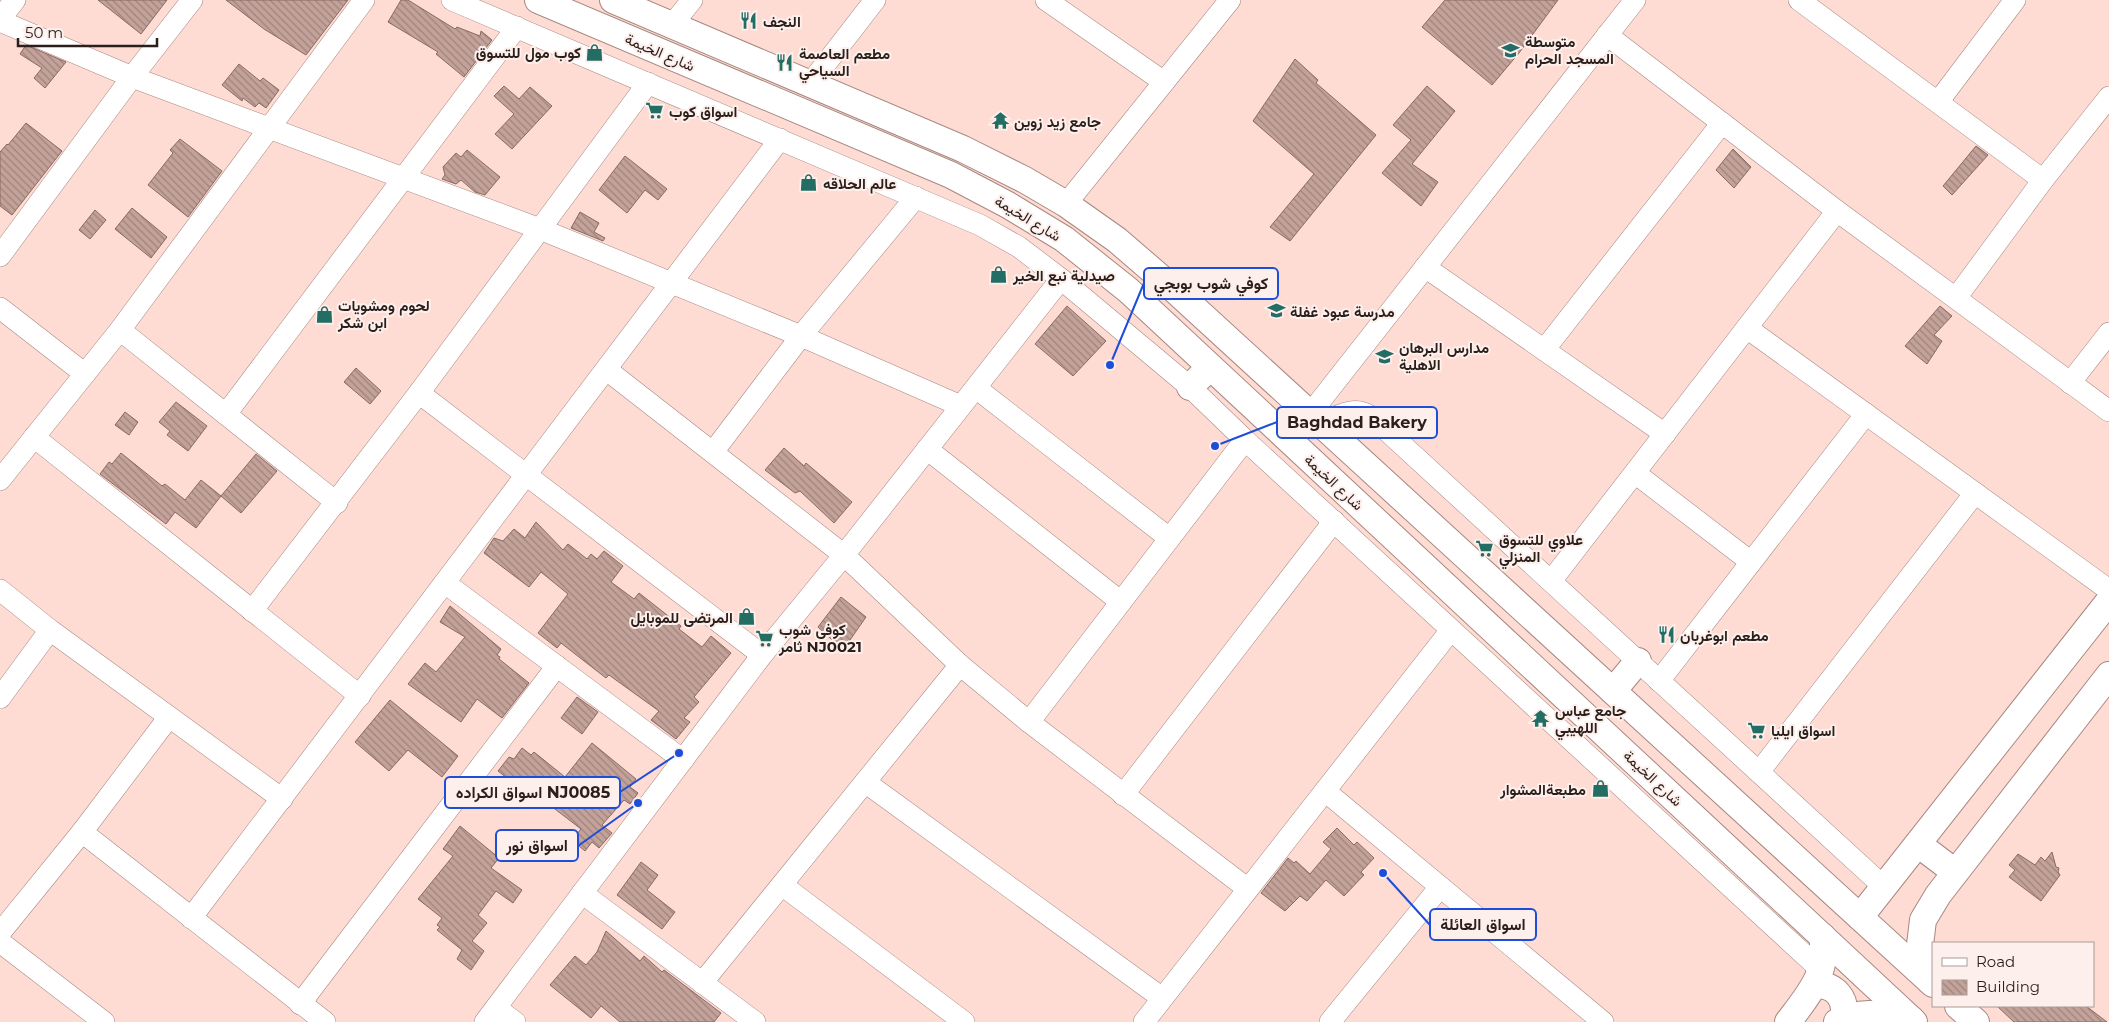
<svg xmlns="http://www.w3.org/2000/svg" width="2109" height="1022" viewBox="0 0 2109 1022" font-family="Montserrat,Vazirmatn,sans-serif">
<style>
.building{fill:url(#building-back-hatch);stroke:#886a62}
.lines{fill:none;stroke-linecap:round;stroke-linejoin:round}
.minor-casing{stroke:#a88880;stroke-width:22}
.tertiary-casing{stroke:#a88880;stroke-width:28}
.minor{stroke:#fff;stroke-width:21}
.tertiary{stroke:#fff;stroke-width:26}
.labels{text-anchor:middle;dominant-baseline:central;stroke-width:4;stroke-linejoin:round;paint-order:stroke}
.poi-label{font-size:15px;font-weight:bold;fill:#2b1f1c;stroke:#fdefeb;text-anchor:start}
.street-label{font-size:15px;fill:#2b1f1c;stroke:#fdefeb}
.leader{fill:none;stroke:#1d4ed8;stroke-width:2}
.callout-dot{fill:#1d4ed8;stroke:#fdefeb;stroke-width:2}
.callout{fill:#fdefeb;stroke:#1d4ed8;stroke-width:2}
.callout-label{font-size:16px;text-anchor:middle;font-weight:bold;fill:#2b1f1c}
</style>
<defs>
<pattern id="building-back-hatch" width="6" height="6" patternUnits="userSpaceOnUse" patternTransform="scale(1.25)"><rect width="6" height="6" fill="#c3a29a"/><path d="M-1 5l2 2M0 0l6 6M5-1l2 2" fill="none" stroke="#9f837d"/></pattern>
</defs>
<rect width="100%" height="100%" fill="#ffdcd3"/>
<g class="building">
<path d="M98,0H167L141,34Z"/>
<path d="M226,0H348L306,55L264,29Z"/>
<path d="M401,0H408L455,29L457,27L480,36L481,31L492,40L464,77L436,54L438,52L388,22Z"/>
<path d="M1445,0H1558L1519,53L1492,85L1422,27Z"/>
<path d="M26,45L66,62L45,88L34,78L42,68L20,54Z"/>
<path d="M1295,59L1318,80L1316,83L1376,135L1290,241L1270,227L1314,174L1253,121Z"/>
<path d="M239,64L260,81L263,78L279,90L266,108L259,103L255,107L243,98L242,101L222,85Z"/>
<path d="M504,86L519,99L530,87L552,106L512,149L495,134L514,114L494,96Z"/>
<path d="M1427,86L1455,111L1412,164L1438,182L1421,206L1382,173L1411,140L1393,125Z"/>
<path d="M26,123L62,151L12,215L0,206V152L7,144L8,145Z"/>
<path d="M180,139L222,171L188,217L148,185L173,153L170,150Z"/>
<path d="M1976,146L1988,155L1952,195L1943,186Z"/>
<path d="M1733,149L1751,167L1734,188L1716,170Z"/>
<path d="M467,150L500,177L485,195L475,192L461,180L456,184L442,179L445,175L443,167L456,153L461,157Z"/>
<path d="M625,156L667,189L658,200L645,190L627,213L599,190Z"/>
<path d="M132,208L167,237L151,258L115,229Z"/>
<path d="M95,210L106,220L90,239L79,230Z"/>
<path d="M580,212L599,223L594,232L605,238L603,241L571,228Z"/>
<path d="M1067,306L1106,341L1073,376L1035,344Z"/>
<path d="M1940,306L1952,316L1934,335L1942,341L1927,364L1905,346Z"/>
<path d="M356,368L381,391L370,404L344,382Z"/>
<path d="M176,402L207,426L188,451L167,435L170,431L159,422Z"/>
<path d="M125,412L138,422L129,435L115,425Z"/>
<path d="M784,448L804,466L806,463L852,502L834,523L800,491L795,493L765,470Z"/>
<path d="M121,453L162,486L165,484L185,500L201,480L221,496L196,528L175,512L166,524L100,474L109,462L112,464Z"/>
<path d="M256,454L277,471L241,513L221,496Z"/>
<path d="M536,522L563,550L568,544L587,559L591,554L597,559L604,551L623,566L611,582L634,599L639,593L681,626L679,629L702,647L711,636L731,653L694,697L699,702L684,718L690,722L676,739L651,720L659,711L609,675L606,678L561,643L557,648L538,633L568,594L541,572L529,587L484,553L494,538L503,541L514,529L525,538Z"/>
<path d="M841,597L866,617L843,650L818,627Z"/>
<path d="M450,606L501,649L497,655L500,657L499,659L529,683L502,718L477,699L461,722L408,684L425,663L436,672L465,637L440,622Z"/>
<path d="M577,697L598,712L582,734L561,718Z"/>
<path d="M390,700L458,756L442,777L408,750L389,771L355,742Z"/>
<path d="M592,743L636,779L630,787L638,793L630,804L624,800L602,825L612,833L599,848L592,842L585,851L572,840L581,829L538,796L529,806L517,796L522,790L498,771L509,757L514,759L522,748L531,755L534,752L565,777Z"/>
<path d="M460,826L499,858L491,868L522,890L513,903L496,891L478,915L487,923L472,941L484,951L471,970L457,959L462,950L437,930L440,927L437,925L442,918L418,899L453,856L443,849Z"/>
<path d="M1337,828L1354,845L1357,842L1374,858L1361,872L1364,875L1344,896L1326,880L1307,901L1300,896L1285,911L1261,893L1288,858L1294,863L1296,861L1310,874L1331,849L1323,842Z"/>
<path d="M2052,852L2056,867L2059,868L2058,872L2060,875L2041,901L2009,877L2015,870L2009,865L2018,854L2035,865L2041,857L2045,861Z"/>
<path d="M641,862L658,875L647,890L675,912L662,929L617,895Z"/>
<path d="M606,931L640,961L644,956L662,972L664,970L721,1013L714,1022H620L601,1006L591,1018L550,985L575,956L586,965L597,952Z"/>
<path d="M1997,1006H2086L2107,1022H2014Z"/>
</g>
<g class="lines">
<defs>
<g id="minor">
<path d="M452,0L980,225L1019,247L1061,279L1190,387L1245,440L1821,970"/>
<path d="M1046,0L1164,82"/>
<path d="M1799,0L2043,180"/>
<path d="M0,19L15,0"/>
<path d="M0,21L132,77L540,229L801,336L961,406"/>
<path d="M672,25L692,0"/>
<path d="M1607,35L1837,211L2109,411"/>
<path d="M810,84L875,0"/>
<path d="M1938,102L2015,0"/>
<path d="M1066,204L1230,0"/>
<path d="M0,256L132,77L192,0"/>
<path d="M1425,267L1665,434"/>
<path d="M1956,298L2043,180L2109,97"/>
<path d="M0,308L85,374"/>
<path d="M1747,328L2109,590"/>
<path d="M120,330L337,503"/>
<path d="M1544,350L1722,123"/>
<path d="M607,370L844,555L960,665L1029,722L1248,889"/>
<path d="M2070,383L2109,333"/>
<path d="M976,388L1169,538"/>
<path d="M419,393L762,655"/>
<path d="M226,414L517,27"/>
<path d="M1310,414L1635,0"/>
<path d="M1321,424C1339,415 1356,404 1374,419L1884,887"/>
<path d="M34,437L360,696"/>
<path d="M927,449L1121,602"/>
<path d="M713,452L801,336L916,197"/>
<path d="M1635,473L1751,562"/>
<path d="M0,480L120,330L364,0"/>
<path d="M1551,581L1837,211"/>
<path d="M445,583L683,760"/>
<path d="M0,590L50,630L282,799"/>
<path d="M252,611L419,393L648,83"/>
<path d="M1659,681L1866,414"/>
<path d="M0,698L50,630"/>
<path d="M1029,722L1245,440"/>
<path d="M1759,772L1975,493"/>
<path d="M865,782L1162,998"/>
<path d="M1325,791L1603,1022"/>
<path d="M1123,795L1334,521"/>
<path d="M82,832L325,1022"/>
<path d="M782,885L964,1022"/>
<path d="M582,893L755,1022"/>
<path d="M191,918L780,139"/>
<path d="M0,933L82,832L169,717"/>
<path d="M0,942L104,1022"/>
<path d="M702,983L960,665"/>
<path d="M300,1004L557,666"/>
<path d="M496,1008L515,1022"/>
<path d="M485,1022L762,655L844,555L1061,279"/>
<path d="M1144,1022L1451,630"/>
<path d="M1330,1022L1440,887"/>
</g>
<g id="tertiary">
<path d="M538,0L951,175L1008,205L1064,239L1128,290L1914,1022"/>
<path d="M613,0L963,149L1025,180L1066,204L1117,240L1168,284L1933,984"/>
<path d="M1190,387L1210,367"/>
<path d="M1613,691L1638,661"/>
<path d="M1918,844L1955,872"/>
<path d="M1860,917L2109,601"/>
<path d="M1930,981L1920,945L1923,920L1938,895L2109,675"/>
<path d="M1815,985C1835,984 1848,999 1843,1019"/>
<path d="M1958,1006L1976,1022"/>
<path d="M1788,1022C1809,994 1829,973 1822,936"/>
<path d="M1837,1022C1861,1009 1885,1015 1911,1019"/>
</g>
</defs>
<use href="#minor" class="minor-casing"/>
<use href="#tertiary" class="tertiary-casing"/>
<use href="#minor" class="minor"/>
<use href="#tertiary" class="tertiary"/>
</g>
<defs>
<symbol id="restaurant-bare" viewBox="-9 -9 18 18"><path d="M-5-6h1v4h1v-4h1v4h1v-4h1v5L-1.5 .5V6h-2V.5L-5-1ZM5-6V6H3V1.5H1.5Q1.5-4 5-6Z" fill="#246d65" stroke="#fdefeb" stroke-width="2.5" paint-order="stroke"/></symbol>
<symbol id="school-bare" viewBox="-9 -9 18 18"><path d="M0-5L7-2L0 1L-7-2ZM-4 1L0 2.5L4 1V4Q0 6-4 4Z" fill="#246d65" stroke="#fdefeb" stroke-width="2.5" paint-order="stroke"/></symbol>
<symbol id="shop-bare" viewBox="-9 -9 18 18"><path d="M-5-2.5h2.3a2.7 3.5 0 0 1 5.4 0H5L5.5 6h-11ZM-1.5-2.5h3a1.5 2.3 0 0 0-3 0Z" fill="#246d65" stroke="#fdefeb" stroke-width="2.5" paint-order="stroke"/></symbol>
<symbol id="supermarket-bare" viewBox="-9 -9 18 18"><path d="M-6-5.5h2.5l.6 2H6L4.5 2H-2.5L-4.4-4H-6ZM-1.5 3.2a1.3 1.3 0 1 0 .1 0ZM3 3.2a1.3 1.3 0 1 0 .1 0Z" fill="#246d65" stroke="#fdefeb" stroke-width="2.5" paint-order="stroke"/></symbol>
<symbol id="temple-bare" viewBox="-9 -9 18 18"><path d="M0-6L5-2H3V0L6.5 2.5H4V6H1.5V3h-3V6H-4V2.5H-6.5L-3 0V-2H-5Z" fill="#246d65" stroke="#fdefeb" stroke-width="2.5" paint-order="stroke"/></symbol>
</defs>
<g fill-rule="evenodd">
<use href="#restaurant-bare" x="736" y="8" width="25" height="25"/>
<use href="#school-bare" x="1498" y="38" width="25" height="25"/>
<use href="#shop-bare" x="582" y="40" width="25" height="25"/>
<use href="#restaurant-bare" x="772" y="50" width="25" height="25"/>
<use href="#supermarket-bare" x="642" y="98" width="25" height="25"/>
<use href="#temple-bare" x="988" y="108" width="25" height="25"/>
<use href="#shop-bare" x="796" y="170" width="25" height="25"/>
<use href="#shop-bare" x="986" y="262" width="25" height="25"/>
<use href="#school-bare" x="1264" y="298" width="25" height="25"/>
<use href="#shop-bare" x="312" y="302" width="25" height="25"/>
<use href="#school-bare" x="1372" y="344" width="25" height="25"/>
<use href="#supermarket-bare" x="1472" y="536" width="25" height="25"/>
<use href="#shop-bare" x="734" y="604" width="25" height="25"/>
<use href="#restaurant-bare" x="1654" y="622" width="25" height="25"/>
<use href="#supermarket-bare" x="752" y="626" width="25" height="25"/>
<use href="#temple-bare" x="1528" y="706" width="25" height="25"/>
<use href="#supermarket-bare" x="1744" y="718" width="25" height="25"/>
<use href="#shop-bare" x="1588" y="776" width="25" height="25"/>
</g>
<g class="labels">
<g class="poi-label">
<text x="763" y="21">النجف</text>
<text x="1525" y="41">متوسطة<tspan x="1525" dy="17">المسجد الحرام</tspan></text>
<text x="581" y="52" text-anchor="end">كوب مول للتسوق</text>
<text x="799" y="53">مطعم العاصمة<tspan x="799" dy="17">السياحي</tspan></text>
<text x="669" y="111">اسواق كوب</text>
<text x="1014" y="121">جامع زيد زوين</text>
<text x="823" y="183">عالم الحلاقه</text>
<text x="1013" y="275">صيدلية نبع الخير</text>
<text x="338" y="305">لحوم ومشويات<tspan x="338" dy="17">ابن شكر</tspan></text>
<text x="1290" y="311">مدرسة عبود غفلة</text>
<text x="1399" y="347">مدارس البرهان<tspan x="1399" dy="17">الاهلية</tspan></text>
<text x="1499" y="539">علاوي للتسوق<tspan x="1499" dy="17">المنزلي</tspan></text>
<text x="733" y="617" text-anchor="end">المرتضى للموبايل</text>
<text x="779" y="629">كوفي شوب<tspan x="779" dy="17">ثامر NJ0021</tspan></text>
<text x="1680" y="635">مطعم ابوغربان</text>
<text x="1555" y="710">جامع عباس<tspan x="1555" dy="17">اللهيبي</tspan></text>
<text x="1771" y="730">اسواق ايليا</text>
<text x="1586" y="789" text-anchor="end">مطبعةالمشوار</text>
</g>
<g class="street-label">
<text transform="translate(660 52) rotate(23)">شارع الخيمة</text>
<text transform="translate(1028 218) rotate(31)">شارع الخيمة</text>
<text transform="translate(1334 482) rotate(43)">شارع الخيمة</text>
<text transform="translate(1653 778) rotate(43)">شارع الخيمة</text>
</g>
</g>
<path class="leader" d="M1110 365L1144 283M1215 446L1277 422M679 753L620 792M638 803L578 846M1383 873L1430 925"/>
<g class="callout-dot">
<circle cx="1110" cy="365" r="5"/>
<circle cx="1215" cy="446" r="5"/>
<circle cx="679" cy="753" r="5"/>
<circle cx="638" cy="803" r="5"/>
<circle cx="1383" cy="873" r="5"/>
</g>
<g class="callout">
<rect x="1144" y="268" width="134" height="31" rx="5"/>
<rect x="1277" y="407" width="160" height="31" rx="5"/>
<rect x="445" y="777" width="175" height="31" rx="5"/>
<rect x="496" y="830" width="82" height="31" rx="5"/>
<rect x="1430" y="909" width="106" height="31" rx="5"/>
</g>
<g class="callout-label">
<text x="1211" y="289">كوفي شوب بوبجي</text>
<text x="1357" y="428">Baghdad Bakery</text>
<text x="533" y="798">اسواق الكراده NJ0085</text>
<text x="537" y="851">اسواق نور</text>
<text x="1483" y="930">اسواق العائلة</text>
</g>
<rect x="1932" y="942" width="162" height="65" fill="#fdefeb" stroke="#a99c98"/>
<rect x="1942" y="958" width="25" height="8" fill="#ffffff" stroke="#a99c98"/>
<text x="1976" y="967" font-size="15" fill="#2b1f1c">Road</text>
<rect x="1942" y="980" width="25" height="15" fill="url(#building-back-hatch)" stroke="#a99c98"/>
<text x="1976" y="992" font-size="15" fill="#2b1f1c">Building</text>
<path d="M18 38v8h139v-8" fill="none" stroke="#2b1f1c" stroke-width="2.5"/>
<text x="25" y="38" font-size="15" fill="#2b1f1c" stroke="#fdefeb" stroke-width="4" paint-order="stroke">50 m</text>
</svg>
